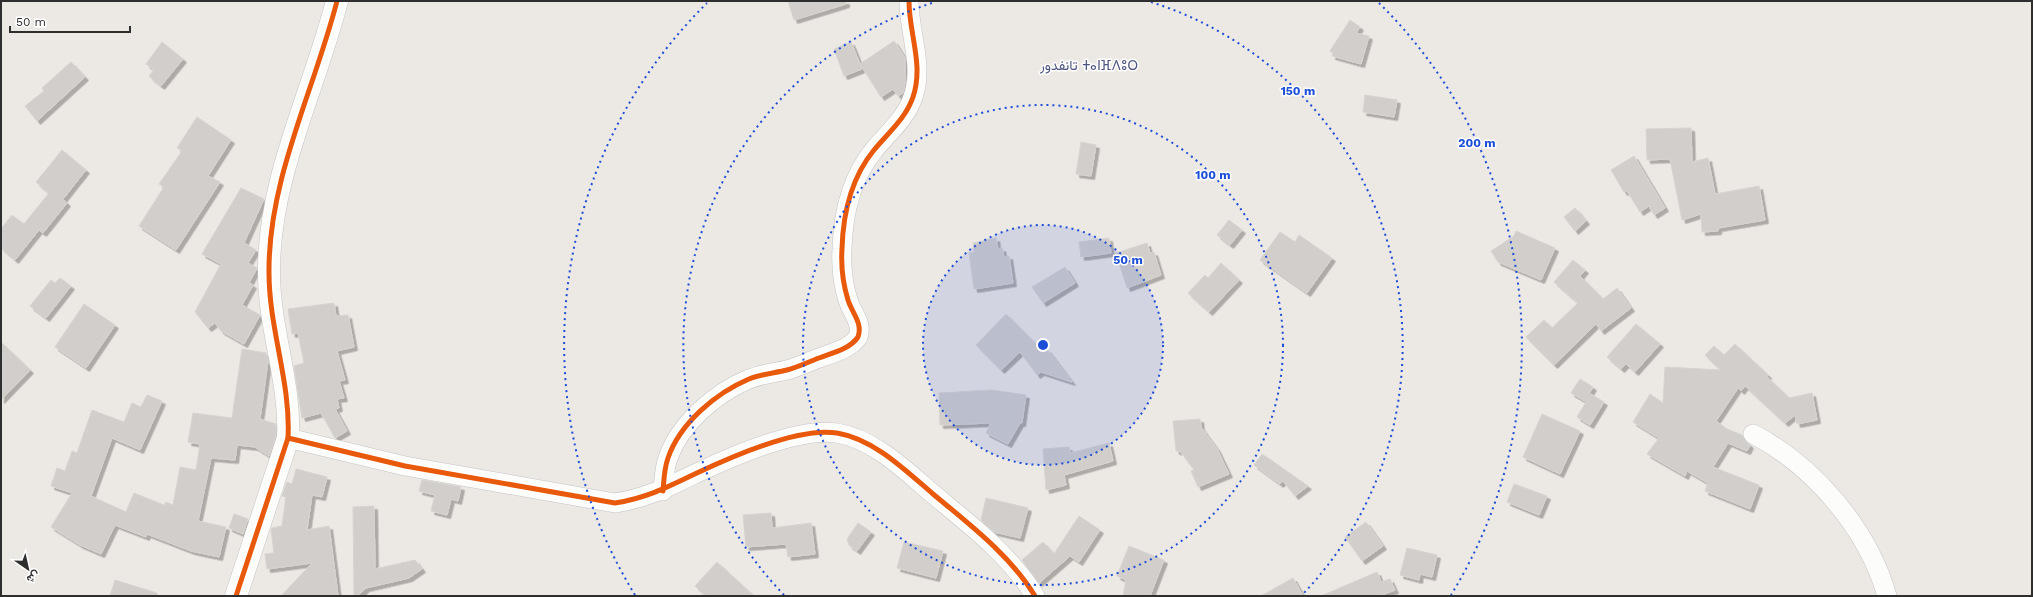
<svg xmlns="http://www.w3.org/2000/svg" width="2033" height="597" viewBox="0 0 2033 597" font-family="'Work Sans',Vazirmatn,'Noto Sans Tifinagh',sans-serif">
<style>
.building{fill:#d1cecb;stroke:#d7d4d0;filter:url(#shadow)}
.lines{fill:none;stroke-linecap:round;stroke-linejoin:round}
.street-casing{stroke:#c5c4c5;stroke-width:20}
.secondary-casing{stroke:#c5c4c5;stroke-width:23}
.street{stroke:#fcfcfb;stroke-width:19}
.secondary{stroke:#fcfcfb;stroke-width:22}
.cycleway-casing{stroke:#fff;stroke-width:8}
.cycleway{stroke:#e8590c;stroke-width:5}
.ring{fill:none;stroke:#1d4ed8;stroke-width:2;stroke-dasharray:2 4}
.labels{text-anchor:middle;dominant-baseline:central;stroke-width:3;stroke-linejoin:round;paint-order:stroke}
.quarter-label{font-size:14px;fill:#4d5680;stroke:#fff}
.centre{fill:#1d4ed8;stroke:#fff;stroke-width:2}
.ring-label{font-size:12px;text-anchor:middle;font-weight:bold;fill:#1d4ed8;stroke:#fff;stroke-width:3;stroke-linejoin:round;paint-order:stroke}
</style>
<defs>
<filter id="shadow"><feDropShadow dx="3.5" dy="3.5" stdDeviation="0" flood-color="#0004"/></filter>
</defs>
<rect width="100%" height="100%" fill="#ece8e4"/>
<g class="building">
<path d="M788,1H846V4L794,20Z"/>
<path d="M1350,20L1360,27L1356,33L1369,36L1361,64L1332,56L1333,53L1330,51Z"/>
<path d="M894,41L905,58V83L903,93L898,96L893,89L881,97L860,64Z"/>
<path d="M162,42L183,59L161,86L149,76L154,70L146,64Z"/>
<path d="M851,42L862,69L844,76L834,49Z"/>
<path d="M71,62L85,77L37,121L25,106L44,91L42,88Z"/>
<path d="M1365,95L1397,100L1394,117L1363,112Z"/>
<path d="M197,117L231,140L208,176L220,182L176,250L139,226L164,187L159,184L182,151L177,148Z"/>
<path d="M1691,128L1692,162L1708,158L1715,194L1759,186L1765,220L1718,228V231L1702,232L1701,214L1682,220L1670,159L1647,160L1646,129Z"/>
<path d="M1081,142L1096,145L1091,176L1076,174Z"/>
<path d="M62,150L86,170L63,199L67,203L43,233L39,230L15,260L1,248V229L12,215L24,224L49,193L36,182Z"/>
<path d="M1634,156L1665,208L1654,215L1649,206L1640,212L1627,191L1624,192L1611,170Z"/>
<path d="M241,188L264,199L244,243L256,250L248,263L257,268L249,283L253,285L242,305L260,315L244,344L221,331L215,323L208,328L195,312L221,264L202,254Z"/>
<path d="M1575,208L1586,221L1575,231L1564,217Z"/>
<path d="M1229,220L1242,230L1230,245L1217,235Z"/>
<path d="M1516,231L1555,248L1541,280L1498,262L1491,251L1514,236Z"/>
<path d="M1280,232L1295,242L1299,235L1332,258L1307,293L1260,260Z"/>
<path d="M996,238L998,249L1002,248L1004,257L1009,256L1013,283L974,289L969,253L974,252L973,243Z"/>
<path d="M1109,238L1111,253L1081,257L1079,242Z"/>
<path d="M1147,243L1150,253L1154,252L1161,275L1127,288L1116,253Z"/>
<path d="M1573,260L1585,270L1580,276L1603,299L1617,288L1631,308L1601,331L1596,324L1554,365L1526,337L1544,320L1552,328L1578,303L1554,282Z"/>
<path d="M1221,263L1239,280L1209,312L1188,293L1205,275L1208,278Z"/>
<path d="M1065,267L1075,283L1043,303L1032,287Z"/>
<path d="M60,278L71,286L46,318L30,306L51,280L55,283Z"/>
<path d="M334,303L336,316L348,315L354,347L337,351L345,380L339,381L344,398L337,399L339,408L335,409L347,431L335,438L321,413L302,418L294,366L304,363L298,333L292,334L288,309Z"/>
<path d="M84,304L115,325L86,368L55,347Z"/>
<path d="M1006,314L1043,351L1047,349L1072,382L1041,372L1037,375L1020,352L1001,370L976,345Z"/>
<path d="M1636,324L1660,344L1635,372L1626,364L1621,369L1607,357Z"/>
<path d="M1,342L30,370L1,400Z"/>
<path d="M1735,344L1768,375L1767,377L1789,398L1812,393L1817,420L1797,424L1795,415L1785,423L1745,386L1741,391L1738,388L1716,421L1727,429L1742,435L1744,440L1750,445L1747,451L1728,443L1713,467L1759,485L1750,509L1705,491L1708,483L1687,471L1685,476L1647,454L1659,438L1633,422L1650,394L1663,403L1665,367L1721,370L1705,355L1714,346L1724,355Z"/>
<path d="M242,349L266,353L268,361L260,419L276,424V436L269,456L255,447L237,445L235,460L211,458L198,521L226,527L219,557L191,551L147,534L146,537L115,525L101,554L80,545L51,527L72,493L51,486L57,468L65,471L72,451L77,453L92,410L124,422L132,403L141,407L147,395L162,401L140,450L112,438L91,496L126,512L134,493L164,505L166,502L173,505L180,467L196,470L200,444L188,442L193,413L232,418Z"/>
<path d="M1580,379L1593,387L1585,401L1571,393Z"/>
<path d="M992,390L1026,395L1022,423H1020L1008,444L986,433L991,423L940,425L939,393Z"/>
<path d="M1591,394L1604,402L1590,425L1577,417Z"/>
<path d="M1542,414L1580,431L1560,474L1523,457Z"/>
<path d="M1200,419L1201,427L1217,449L1229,474L1198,487L1191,471L1194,470L1180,451H1176L1173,421Z"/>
<path d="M1109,443L1113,461L1064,475L1066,485L1046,490L1043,449L1069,447L1070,453Z"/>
<path d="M1262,454L1271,460L1308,486L1295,496L1283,481L1280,484L1254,465Z"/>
<path d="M296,469L327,477L322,497L312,495L307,530L329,526L338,596H281L312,563L267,569L265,554L274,553L271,530L272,528L282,526L286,497L282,496L287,482L292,484Z"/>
<path d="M422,480L461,487L458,501L451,499L447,515L431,511L435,495L419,491Z"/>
<path d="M1514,484L1547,496L1539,515L1507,502Z"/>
<path d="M986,498L1028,508L1020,538L994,532L981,520Z"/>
<path d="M374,506L375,569L415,560L422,569L409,578L366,588L358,596H354L353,507Z"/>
<path d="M771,513L772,528L811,523L815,554L788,557L786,544L746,547L743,515Z"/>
<path d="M234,514L248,519L243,534L229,528Z"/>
<path d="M1079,516L1100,530L1079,562L1070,556L1039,583L1022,560L1043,542L1054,554Z"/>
<path d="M1366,522L1383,546L1362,561L1345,537Z"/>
<path d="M858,523L871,532L857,551L849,545L847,539Z"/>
<path d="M904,542L943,551L936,578L897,568Z"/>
<path d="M1129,546L1164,560L1150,596H1123L1126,580L1117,576Z"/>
<path d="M1407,548L1437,555L1432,577L1420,574L1419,580L1400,575Z"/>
<path d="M717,562L754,596H706L695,586Z"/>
<path d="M1377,572L1381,582L1390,579L1395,590L1379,596H1321Z"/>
<path d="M1293,578L1303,596H1261Z"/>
<path d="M115,580L157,593V596H110Z"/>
</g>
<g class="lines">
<defs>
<g id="street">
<path d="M1753,434C1814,466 1868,529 1887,596"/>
<path d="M288,438L405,466L615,503C647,498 670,486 699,472C733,456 800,427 837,433C874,439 906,471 933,494C969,524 1010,555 1035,596"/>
<path d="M663,491C664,480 664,469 668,458C680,423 716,393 749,379C761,374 775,373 787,370C798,367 808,362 819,358C832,353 850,349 858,337C863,323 852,313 848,300C843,284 841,265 842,249C843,213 851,178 874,150C888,133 906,118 913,97C924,65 909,34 909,1"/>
</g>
<path id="secondary" d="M236,596L288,438C291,383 269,329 269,273C268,179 314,91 337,1"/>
</defs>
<use href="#street" class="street-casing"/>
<use href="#secondary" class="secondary-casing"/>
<use href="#street" class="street"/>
<use href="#secondary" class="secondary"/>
<defs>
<g id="cycleway">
<path d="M288,438L405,466L615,503C647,498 670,486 699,472C733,456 800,427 837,433C874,439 906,471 933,494C969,524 1010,555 1035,596"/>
<path d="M663,491C664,480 664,469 668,458C680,423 716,393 749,379C761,374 775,373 787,370C798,367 808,362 819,358C832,353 850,349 858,337C863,323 852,313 848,300C843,284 841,265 842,249C843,213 851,178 874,150C888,133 906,118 913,97C924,65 909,34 909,1"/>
<path d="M236,596L288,438C291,383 269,329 269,273C268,179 314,91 337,1"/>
</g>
</defs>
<use href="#cycleway" class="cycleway-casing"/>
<use href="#cycleway" class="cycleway"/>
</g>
<circle cx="1043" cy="345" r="120" fill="#1d4ed8" fill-opacity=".12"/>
<g class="ring">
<circle cx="1043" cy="345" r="120"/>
<circle cx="1043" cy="345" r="240"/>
<path d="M784 595A360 360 0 0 1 935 2M1151 2A360 360 0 0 1 1302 595"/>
<path d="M635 595A479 479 0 0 1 707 3M1379 3A479 479 0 0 1 1451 595"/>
</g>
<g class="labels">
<g class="quarter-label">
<text x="1089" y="65">تانفدور ⵜⴰⵏⴼⴷⵓⵔ</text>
</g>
</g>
<circle cx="1043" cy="345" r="6" class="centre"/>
<g class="ring-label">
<text x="1298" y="95">150 m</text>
<text x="1477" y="147">200 m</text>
<text x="1213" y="179">100 m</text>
<text x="1128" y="264">50 m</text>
</g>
<rect width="2033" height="597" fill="none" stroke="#2e2e2e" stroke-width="4"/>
<g transform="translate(28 569) rotate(146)" stroke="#ffffff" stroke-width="3" paint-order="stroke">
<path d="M0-3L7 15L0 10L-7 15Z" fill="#2e2e2e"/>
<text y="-6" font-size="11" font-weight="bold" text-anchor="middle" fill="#2e2e2e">ش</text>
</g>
<path d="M10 26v6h120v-6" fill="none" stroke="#2e2e2e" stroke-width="2"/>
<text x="16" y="26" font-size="12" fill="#2e2e2e" stroke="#ffffff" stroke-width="3" paint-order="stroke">50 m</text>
</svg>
